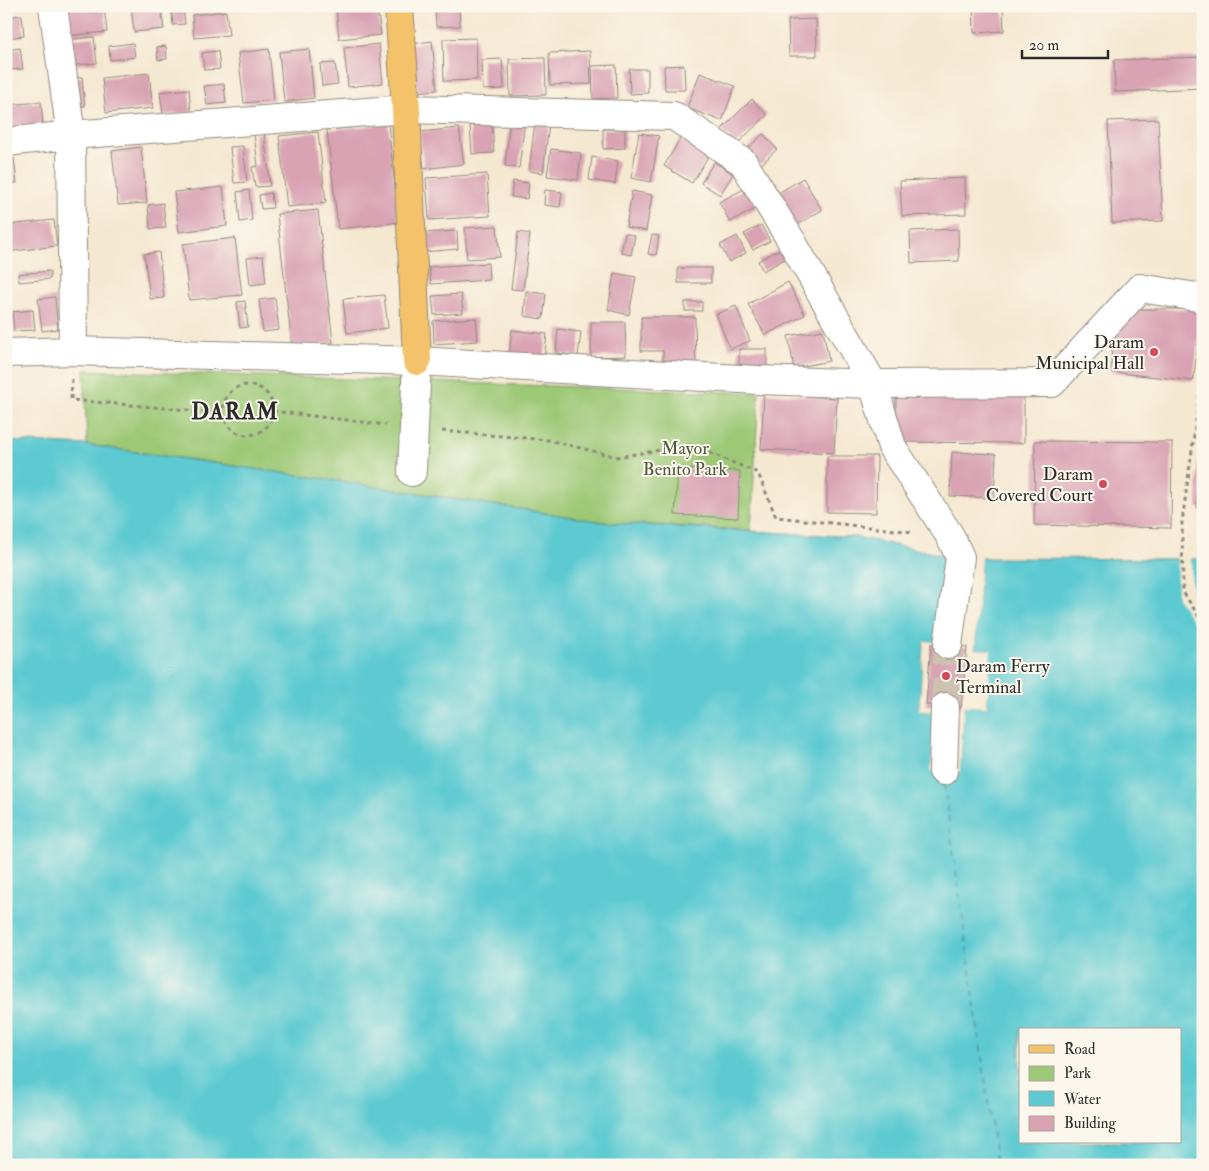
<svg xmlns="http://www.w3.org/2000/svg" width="1209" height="1171" viewBox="0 0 1209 1171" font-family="'IM FELL Double Pica',serif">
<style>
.green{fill:#9dc977;stroke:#647a51}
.water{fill:#5dcad1;stroke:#447a7e;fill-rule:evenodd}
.pier{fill:#f5e8d1}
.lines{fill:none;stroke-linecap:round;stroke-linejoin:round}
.ferry{stroke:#3a5b5d;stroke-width:1;stroke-dasharray:6 5;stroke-linecap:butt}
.building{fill:#d9a3b4}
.minor-tunnel{stroke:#cdc2b0;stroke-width:28;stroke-dasharray:28 14;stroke-linecap:butt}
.minor-casing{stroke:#908a7e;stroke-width:30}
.major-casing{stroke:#908a7e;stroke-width:30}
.path{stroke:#908a7e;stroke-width:3;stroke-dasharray:4 4;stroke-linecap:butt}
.minor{stroke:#fff;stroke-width:28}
.major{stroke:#f3c26a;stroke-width:28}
.poi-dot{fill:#d1495b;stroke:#fbf7ec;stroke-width:2}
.labels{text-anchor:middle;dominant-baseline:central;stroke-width:4;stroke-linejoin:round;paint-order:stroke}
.poi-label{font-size:18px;fill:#2b2b2b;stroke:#fbf7ec;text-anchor:end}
.park-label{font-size:18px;fill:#4d5a42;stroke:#fbf7ec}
.district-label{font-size:22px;font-weight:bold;letter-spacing:1px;fill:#2b2b2b;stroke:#fbf7ec}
</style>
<rect width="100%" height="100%" fill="#fbf7ec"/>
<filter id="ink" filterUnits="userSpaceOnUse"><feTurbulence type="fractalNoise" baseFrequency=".02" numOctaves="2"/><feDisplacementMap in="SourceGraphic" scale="10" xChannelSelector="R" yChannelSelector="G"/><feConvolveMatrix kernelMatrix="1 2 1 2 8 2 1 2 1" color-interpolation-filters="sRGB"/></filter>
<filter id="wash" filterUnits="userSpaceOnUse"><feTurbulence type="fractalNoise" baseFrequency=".0096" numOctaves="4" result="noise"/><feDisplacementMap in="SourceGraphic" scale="20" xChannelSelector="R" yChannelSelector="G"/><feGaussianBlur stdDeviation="1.12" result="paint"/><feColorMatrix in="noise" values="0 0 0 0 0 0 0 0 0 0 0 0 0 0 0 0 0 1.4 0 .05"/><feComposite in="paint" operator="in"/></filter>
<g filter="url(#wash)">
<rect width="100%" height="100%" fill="#f5e8d1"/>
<path class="green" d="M84,370L759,393L751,530L610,523L339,481L87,445Z"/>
<path class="water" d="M6,441L87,445L339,481L610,523L856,537L948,556L942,642L924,641L919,711L936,712L931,770L960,773L964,706L987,707L990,650L975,649L981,558L1203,559V1165H6ZM1020,1030H1180V1142H1020Z"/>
<g class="pier">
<path d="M1191,557L1192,590L1203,611V631L1199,630L1177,598V558Z"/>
<path d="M978,558H981L975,649L991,650L987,707L964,706L960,773L931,771L935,712L919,711L924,641L942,642L943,645L926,644L922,709L936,710L934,768L958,770L962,705L964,703L985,704L988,653L974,652L972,649Z"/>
</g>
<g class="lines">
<path class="ferry" d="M944,784L997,1165"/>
</g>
<g id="blocks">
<g class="building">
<path d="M62,6H104L107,32L65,36Z"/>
<path d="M131,6H161L164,29L134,32Z"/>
<path d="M171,6H183L185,24L173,25Z"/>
<path d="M336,6H377L381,35L339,39Z"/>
<path d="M435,6H459L460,26L436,27Z"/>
<path d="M973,6H1003L1004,31L974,33Z"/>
<path d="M226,11L229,35L194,38L192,15Z"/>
<path d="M22,15L24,36L6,38V17Z"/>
<path d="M816,19L817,56H789L788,20Z"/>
<path d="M94,37L97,63L67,66L64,40Z"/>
<path d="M476,38L477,80L444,81L443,39Z"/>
<path d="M432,41L437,90L417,92L411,44Z"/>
<path d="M133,43L135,57L110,60L109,46Z"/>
<path d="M379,44L383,83L348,87L344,48Z"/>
<path d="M166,46L167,59L158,60L157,47Z"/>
<path d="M20,48L23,69L6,70V50Z"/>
<path d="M269,49L274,100L244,103L238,53Z"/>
<path d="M309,49L314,98L284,102L279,52Z"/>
<path d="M218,51L220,69L204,70L202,53Z"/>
<path d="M590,51L591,84L550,85L549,53Z"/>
<path d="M1203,57V88L1115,92L1114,60Z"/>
<path d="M545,58L546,95L510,96L509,59Z"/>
<path d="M502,59L504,89L483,90L482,60Z"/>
<path d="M335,63L338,84L322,86L320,64Z"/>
<path d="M616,65L617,98L593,99L592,66Z"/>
<path d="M684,65L685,90H665L664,66Z"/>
<path d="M629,69H648V93L630,94Z"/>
<path d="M149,73L153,108L106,113L102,78Z"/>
<path d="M700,73L735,86L722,121L687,108Z"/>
<path d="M82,77L85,106L73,107L70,78Z"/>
<path d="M224,84L226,103L207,105L204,86Z"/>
<path d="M189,89L191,112L163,115L160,92Z"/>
<path d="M752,99L767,115L736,145L721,130Z"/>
<path d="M41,102L43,125L6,130V105Z"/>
<path d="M510,119L525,121L519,168L505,166Z"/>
<path d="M1158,119L1163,221L1112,223L1108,121Z"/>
<path d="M535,122L549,124L543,173L529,171Z"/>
<path d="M492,123L494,153L472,154L470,125Z"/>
<path d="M388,124L399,222L338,229L327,130Z"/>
<path d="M459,128L464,164L424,169L420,132Z"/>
<path d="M603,129H625V148L603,149Z"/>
<path d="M264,132L270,186L255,187L252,167L258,166L254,134Z"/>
<path d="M318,132L326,203L287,207L279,136Z"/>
<path d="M639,133L659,136L651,182L631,178Z"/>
<path d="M763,134L777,149L761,165L746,150Z"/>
<path d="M681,137L709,155L692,183L664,166Z"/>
<path d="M243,146L247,182L234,183L230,147Z"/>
<path d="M141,147L147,203L118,205L112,151Z"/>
<path d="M551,149L581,153L578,180L547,176Z"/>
<path d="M592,157L618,161L615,184L589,180Z"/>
<path d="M6,158H14L17,183L6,184Z"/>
<path d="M714,162L733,174L720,195L701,183Z"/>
<path d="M487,174L490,216L429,220L426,178Z"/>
<path d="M803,178L822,210L794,227L775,195Z"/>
<path d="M965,178L966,214L902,216L900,181Z"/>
<path d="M513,181L529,183L527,199L511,197Z"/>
<path d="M223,187L227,226L179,232L174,192Z"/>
<path d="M746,188L757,208L730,222L719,202Z"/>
<path d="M249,190L252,220L240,222L237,192Z"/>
<path d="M545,190L562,192L560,207L544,205Z"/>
<path d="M632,191L652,195L646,231L626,227Z"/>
<path d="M271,193L273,208L261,209L259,195Z"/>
<path d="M163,203L166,228L150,229L148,205Z"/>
<path d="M318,210L333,343L292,347L277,214Z"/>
<path d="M54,220L57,246L6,252V225Z"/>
<path d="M761,225L770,241L753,250L744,234Z"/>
<path d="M497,226L500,257L467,259L465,228Z"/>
<path d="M958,229L959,261L911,263L910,231Z"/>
<path d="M457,231L458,249L423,252L422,233Z"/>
<path d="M518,232L530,234L523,290L511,289Z"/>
<path d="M625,233L635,236L631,255L621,253Z"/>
<path d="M652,235L659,236L656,255L648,254Z"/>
<path d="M737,236L746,253L729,262L720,245Z"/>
<path d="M235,238L242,295L189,300L183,244Z"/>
<path d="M780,249L785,259L763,271L758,261Z"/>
<path d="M159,252L164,298L150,299L144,254Z"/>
<path d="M263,256L266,283L250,285L247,258Z"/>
<path d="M488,263L489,280L431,284L429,267Z"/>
<rect x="678" y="268" width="33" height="15"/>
<path d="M50,271V279L19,282L18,274Z"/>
<path d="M614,273L636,277L629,315L608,310Z"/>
<path d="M788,282L805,315L765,335L748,304Z"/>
<path d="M526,291L546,294L543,319L524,316Z"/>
<path d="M461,294L463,313L434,315L432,296Z"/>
<path d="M384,295L388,328L347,333L343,299Z"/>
<path d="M55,297L58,329L42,331L38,299Z"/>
<path d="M275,298L279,330L263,332L259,300Z"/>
<path d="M245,301L248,327L240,328L237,302Z"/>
<rect x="685" y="302" width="17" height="9"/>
<path d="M736,306L750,341L730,349L716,314Z"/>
<path d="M1137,309H1203L1193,381L1111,372L1112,333Z"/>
<path d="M33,310L35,330L14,331L12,312Z"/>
<path d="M641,317H695L696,367H663V351H641Z"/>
<path d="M476,318L478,341L434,344L433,321Z"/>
<path d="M591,322H625L626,356L591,357Z"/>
<path d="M558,329L581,332L578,356L556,353Z"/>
<path d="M512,330L547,334L544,360L509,356Z"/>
<path d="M823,330L829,361L794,368L788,336Z"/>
<rect x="739" y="349" width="28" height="23"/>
<path d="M764,393L837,398L834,453L761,449Z"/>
<path d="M896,394H1024V443L896,442Z"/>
<path d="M1035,441L1172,442L1171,528L1034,525Z"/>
<path d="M952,452L996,454L994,498L950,496Z"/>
<path d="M827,456H877L876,513L827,512Z"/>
<path d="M1198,456H1203V508H1197Z"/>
<path d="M678,469L740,471L738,518L675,515Z"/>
<path d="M931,644L967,647L961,708L926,705Z"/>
</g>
</g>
</g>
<g filter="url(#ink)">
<use href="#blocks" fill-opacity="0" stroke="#908a7e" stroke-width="1"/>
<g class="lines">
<path class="minor-tunnel" d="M945,707L948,645"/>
<defs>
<g id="minor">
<path d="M53,6L71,135L73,351"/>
<path d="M6,142L71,135L406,109L674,116L743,162L791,240L873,384L892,447L950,536L960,557L948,645"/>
<path d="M6,353L73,351L417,361L758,380L873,384L1052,383L1140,288L1203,298"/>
<path d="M412,472L417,361"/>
<path d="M943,771L945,707"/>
</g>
<path id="major" d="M399,6L406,109L417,361"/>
</defs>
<use href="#minor" class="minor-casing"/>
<use href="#major" class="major-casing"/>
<g class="path">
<path d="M1203,371L1182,522L1183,592L1203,623"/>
<path d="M72,379L71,400L223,413"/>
<circle cx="248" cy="410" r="25"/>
<path d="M273,411L386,425"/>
<path d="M442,431L548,440L617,457L691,445L758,473L776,517L914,532"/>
</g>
<use href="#minor" class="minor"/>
<use href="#major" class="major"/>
</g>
</g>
<g class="poi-dot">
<circle cx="1154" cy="352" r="5"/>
<circle cx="1103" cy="484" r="5"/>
<circle cx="946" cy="676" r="5"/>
</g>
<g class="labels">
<g class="poi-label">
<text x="1144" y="342">Daram<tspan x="1144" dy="21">Municipal Hall</tspan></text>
<text x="1093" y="474">Daram<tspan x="1093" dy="21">Covered Court</tspan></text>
<text x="956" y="666" text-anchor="start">Daram Ferry<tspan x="956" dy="21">Terminal</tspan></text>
</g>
<g class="park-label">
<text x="685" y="448">Mayor<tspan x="685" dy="21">Benito Park</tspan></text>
</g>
<g class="district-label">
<text x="235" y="412">DARAM</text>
</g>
</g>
<rect width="1209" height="1171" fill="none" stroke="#fbf7ec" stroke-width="25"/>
<rect x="1019" y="1028" width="162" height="115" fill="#fbf7ec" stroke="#a8a59f"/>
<rect x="1029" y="1045" width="25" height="8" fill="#f3c26a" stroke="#a8a59f"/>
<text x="1064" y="1054" font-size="15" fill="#2b2b2b">Road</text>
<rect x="1029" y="1066" width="25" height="15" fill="#9dc977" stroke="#a8a59f"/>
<text x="1064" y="1078" font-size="15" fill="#2b2b2b">Park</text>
<rect x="1029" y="1091" width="25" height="15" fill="#5dcad1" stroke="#a8a59f"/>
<text x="1064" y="1104" font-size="15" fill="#2b2b2b">Water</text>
<rect x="1029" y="1116" width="25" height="15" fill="#d9a3b4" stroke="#a8a59f"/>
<text x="1064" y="1128" font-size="15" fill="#2b2b2b">Building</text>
<path d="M1022 50v8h86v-8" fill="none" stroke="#2b2b2b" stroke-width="2.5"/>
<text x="1029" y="50" font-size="15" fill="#2b2b2b" stroke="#fbf7ec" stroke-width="4" paint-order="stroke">20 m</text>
</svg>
